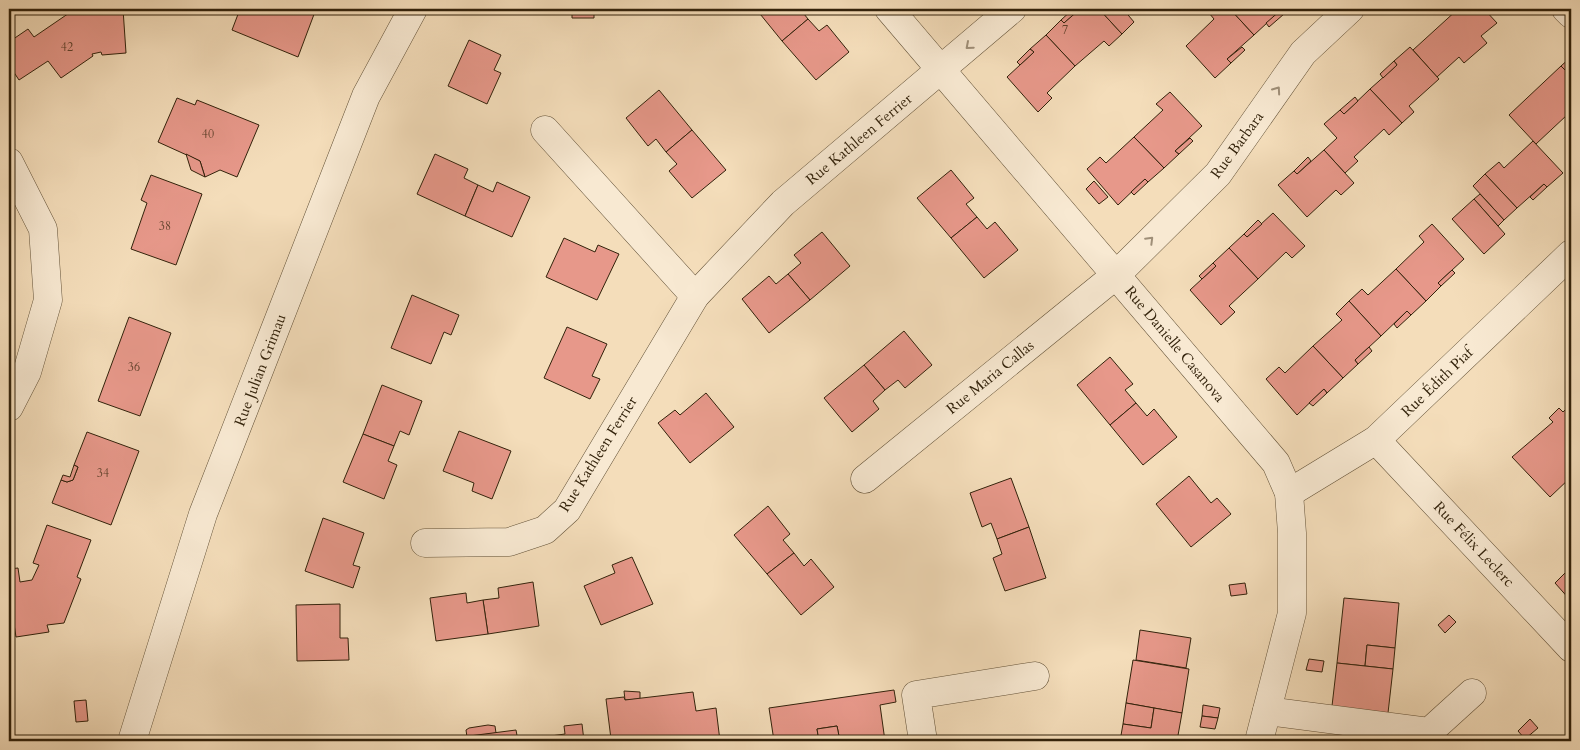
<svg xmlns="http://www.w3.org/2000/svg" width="1580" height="750" viewBox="0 0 1580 750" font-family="Cardo,serif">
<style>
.building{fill:#e7988a;stroke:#32220b}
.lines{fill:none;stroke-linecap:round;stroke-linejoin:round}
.minor-casing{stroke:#625137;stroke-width:29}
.minor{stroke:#f8e9d2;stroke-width:28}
.oneway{stroke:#9f8f78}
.labels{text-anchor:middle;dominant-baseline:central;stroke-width:5;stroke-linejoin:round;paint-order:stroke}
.number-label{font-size:12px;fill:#5f402b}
.street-label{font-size:15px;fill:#32220b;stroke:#f8e9d2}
</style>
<rect width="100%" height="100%" fill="#f4ddba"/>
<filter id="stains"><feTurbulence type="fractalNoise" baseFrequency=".004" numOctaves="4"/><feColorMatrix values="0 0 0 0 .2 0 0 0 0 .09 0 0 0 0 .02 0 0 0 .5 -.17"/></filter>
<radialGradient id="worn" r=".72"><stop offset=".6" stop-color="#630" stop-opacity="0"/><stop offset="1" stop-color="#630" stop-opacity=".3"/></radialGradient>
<g class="building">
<path d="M75,9H123L126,53L102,55L101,52L92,54L93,56L61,78L48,61L19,80L9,65V42L28,29L34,37Z"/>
<path d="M240,9H316L298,57L232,30Z"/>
<path d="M537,9H594V18H572V9Z"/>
<path d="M756,9H800L808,19L782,41Z"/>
<path d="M1073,9L1078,11L1064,23L1061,20Z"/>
<path d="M1080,9H1099L1122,34L1109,46L1104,41L1075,66L1046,35L1061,20L1064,23Z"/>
<path d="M1099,9H1123L1134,22L1122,34Z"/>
<path d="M1214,9H1230L1254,35L1227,59L1231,63L1215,78L1186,46L1214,19L1209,13Z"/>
<path d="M1230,9H1289L1284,14L1281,10L1254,35Z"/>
<path d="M1458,9H1484L1497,23L1481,36L1487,43L1464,63L1459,57L1437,77L1413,50Z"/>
<path d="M1281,10L1284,14L1269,27L1266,23Z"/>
<path d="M808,19L819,31L827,25L849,52L816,80L782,41Z"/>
<path d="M1046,35L1075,66L1047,93L1052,98L1038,112L1007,77L1034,52L1030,49Z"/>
<path d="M469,40L501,55L494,70L501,73L487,104L448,86Z"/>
<path d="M1242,47L1245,50L1231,63L1227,59Z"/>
<path d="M1410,47L1439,79L1409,106L1414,112L1402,123L1370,89L1397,65L1394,61Z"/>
<path d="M1030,49L1034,52L1020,65L1017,62Z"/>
<path d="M1571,57V67L1567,72L1561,66Z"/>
<path d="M1394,61L1397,65L1383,78L1380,74Z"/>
<path d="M1561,66L1567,72L1571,67V119L1567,115L1536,144L1509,115Z"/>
<path d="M1370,89L1402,123L1389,135L1384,129L1354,157L1358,161L1345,173L1324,150L1337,138L1324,124L1340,110L1344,114Z"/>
<path d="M659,90L692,130L666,152L656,139L648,146L626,118Z"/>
<path d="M1170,92L1202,126L1175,151L1179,154L1164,168L1134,137L1163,110L1156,104Z"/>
<path d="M1355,97L1358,101L1344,114L1340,110Z"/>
<path d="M177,98L195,105L197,100L259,125L237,177L220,170L205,177L200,161L158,142Z"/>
<path d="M692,130L726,170L692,198L669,171L677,164L666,152Z"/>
<path d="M1134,137L1164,168L1148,182L1145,179L1118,205L1087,169L1100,157L1106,163Z"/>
<path d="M1190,138L1193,141L1179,154L1175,151Z"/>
<path d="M1533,141L1563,173L1547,187L1544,184L1517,208L1485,174L1499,162L1504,168Z"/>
<path d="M1324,150L1354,183L1341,195L1336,190L1307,217L1278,185L1294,171L1297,174Z"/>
<path d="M186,154L200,161L205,177L191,170Z"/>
<path d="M435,154L468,169L464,178L478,185L465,216L417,194Z"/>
<path d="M1308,157L1311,161L1297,174L1294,171Z"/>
<path d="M951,170L974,198L966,204L977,217L951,238L917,198Z"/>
<path d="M1485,174L1517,208L1504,220L1473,186Z"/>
<path d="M151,175L202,194L176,265L131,249L147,203L141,200Z"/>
<path d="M1145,179L1148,182L1134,195L1131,192Z"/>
<path d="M1094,181L1108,197L1099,204L1086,189Z"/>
<path d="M497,182L530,197L512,237L465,216L478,185L493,192Z"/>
<path d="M1544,184L1547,187L1533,200L1530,197Z"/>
<path d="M1480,194L1504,220L1498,226L1474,199Z"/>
<path d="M1474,199L1505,234L1484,254L1452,219Z"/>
<path d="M1273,213L1305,246L1292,258L1286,252L1258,279L1229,248L1244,234L1247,237Z"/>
<path d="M977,217L987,229L995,222L1018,250L984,278L951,238Z"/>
<path d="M1258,220L1262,224L1247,237L1244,234Z"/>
<path d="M1432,224L1464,259L1438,283L1441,286L1426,301L1396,269L1424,242L1419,236Z"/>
<path d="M822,232L850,266L810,300L788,274L801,263L794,255Z"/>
<path d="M564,238L595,252L598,245L619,254L597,300L546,277Z"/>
<path d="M1229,248L1258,279L1229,306L1235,312L1221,325L1190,290L1216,266L1213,263Z"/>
<path d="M1213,263L1216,266L1202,279L1199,276Z"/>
<path d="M1396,269L1426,301L1411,315L1407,311L1381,336L1349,301L1362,289L1368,295Z"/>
<path d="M1452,270L1455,273L1441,286L1438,283Z"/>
<path d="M788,274L810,300L769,333L742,299L769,276L776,284Z"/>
<path d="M412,295L459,315L451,335L444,332L431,364L391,348Z"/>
<path d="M1349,301L1381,336L1355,360L1358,364L1343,378L1313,346L1342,320L1336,314Z"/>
<path d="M1407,311L1411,315L1397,328L1394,324Z"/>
<path d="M129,317L171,333L140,416L98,401Z"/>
<path d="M567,327L607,344L592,376L600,379L590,399L544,378Z"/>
<path d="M904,331L932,365L905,388L898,380L885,390L864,365Z"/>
<path d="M1313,346L1343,378L1327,393L1324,389L1297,415L1266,379L1279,367L1285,373Z"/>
<path d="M1369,347L1372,351L1358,364L1355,360Z"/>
<path d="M1110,357L1133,384L1125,390L1136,403L1110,425L1077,385Z"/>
<path d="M864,365L885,390L873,401L879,409L852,432L824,398Z"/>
<path d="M382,385L422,401L409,435L400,431L394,446L363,434Z"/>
<path d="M1324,389L1327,393L1313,406L1309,403Z"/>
<path d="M706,393L734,427L690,463L658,423L675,410L680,415Z"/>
<path d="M1136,403L1147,416L1154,409L1177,437L1143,465L1110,425Z"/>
<path d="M1571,404V477L1550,497L1512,457L1553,422L1549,418L1559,408L1563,412Z"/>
<path d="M459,431L511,451L492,499L472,491L474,483L443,471Z"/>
<path d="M87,432L139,451L111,525L52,503L61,480L67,482L73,480L78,467L74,465Z"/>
<path d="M363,434L394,446L388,461L397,465L384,499L343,482Z"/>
<path d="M74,465L78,467L73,480L67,482L61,480L63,475L70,477Z"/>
<path d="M1189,476L1211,503L1217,498L1231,514L1191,547L1156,504Z"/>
<path d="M1011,478L1029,527L997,539L991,523L982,527L970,493Z"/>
<path d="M768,506L790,534L783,540L794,553L767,574L734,535Z"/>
<path d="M323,518L364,533L353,565L360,567L353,588L305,571Z"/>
<path d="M47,525L91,540L77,577L81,579L64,623L47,625L49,632L16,637L14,624L10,625L9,619V616H12L11,607H9V569L18,568L20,582L32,580L39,565L33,563Z"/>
<path d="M1029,527L1046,578L1005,591L993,558L1002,554L997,539Z"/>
<path d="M794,553L804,566L811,559L834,587L801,615L767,574Z"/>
<path d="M632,557L653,604L601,625L584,586L615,573L612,565Z"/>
<path d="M1571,567V601L1555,583Z"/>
<path d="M533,582L539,626L488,634L483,600L499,598L498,588Z"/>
<path d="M1245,583L1247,594L1231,596L1229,585Z"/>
<path d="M466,593L467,603L483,600L488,634L436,641L430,598Z"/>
<path d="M1344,598L1399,603L1395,648L1367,645L1365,666L1337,663Z"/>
<path d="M340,604V638H348L349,660L297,661L296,605Z"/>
<path d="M1449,615L1456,622L1445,633L1438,625Z"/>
<path d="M1140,630L1191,638L1186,668L1136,660Z"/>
<path d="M1367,645L1395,648L1393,669L1365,666Z"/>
<path d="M1309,659L1324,661L1322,672L1306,670Z"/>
<path d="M1133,660L1189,669L1182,713L1126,703Z"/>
<path d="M1337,663L1393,669L1388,713L1332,706Z"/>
<path d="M894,690L896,702L880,705L885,741H840L837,726L817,729L819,741H774L769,708Z"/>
<path d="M624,691L640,692V699L625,700Z"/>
<path d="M693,692L696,711L716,708L720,741H668L665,739L629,741V737L611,739L606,699L624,697L625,700Z"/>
<path d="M86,700L88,721L76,722L74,701Z"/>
<path d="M1126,703L1154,708L1151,728L1123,724Z"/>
<path d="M1203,705L1220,708L1218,718L1202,716Z"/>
<path d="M1154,708L1182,713L1177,741H1120L1123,724L1151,728Z"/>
<path d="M1202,716L1218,718L1215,729L1200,727Z"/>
<path d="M1530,719L1538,728L1525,739L1518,731Z"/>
<path d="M582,724L584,741H529V739L565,734L564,726Z"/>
<path d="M488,725L495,726L496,733L467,737L466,730L469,728Z"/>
<path d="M837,726L840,741H819L817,729Z"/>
<path d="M516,730L518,741H446V739Z"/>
</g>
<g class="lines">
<defs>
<g id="minor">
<path d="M889,9L1276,463L1289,493L1292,533V613L1259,741"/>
<path d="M1566,9L1571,14"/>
<path d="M545,130L695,296"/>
<path d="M9,162L43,229L48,300L27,372L9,407"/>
<path d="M1376,440L1571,648"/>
<path d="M865,479L1116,275L1218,174L1303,53L1350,9"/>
<path d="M1289,493L1376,440L1571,254"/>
<path d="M425,543L509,542L545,530L567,510L695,296L783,203L1012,9"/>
<path d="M1267,711L1429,732L1472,693"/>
<path d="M132,741L203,514L366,96L413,9"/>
<path d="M923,741L916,695L1035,676"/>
</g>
</defs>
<use href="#minor" class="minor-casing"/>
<use href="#minor" class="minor"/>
</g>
<defs><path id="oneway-chevron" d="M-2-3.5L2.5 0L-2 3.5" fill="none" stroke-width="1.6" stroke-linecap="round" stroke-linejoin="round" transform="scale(1.25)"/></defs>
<g class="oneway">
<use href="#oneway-chevron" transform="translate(969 46) rotate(139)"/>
<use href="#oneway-chevron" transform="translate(1277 90) rotate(-55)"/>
<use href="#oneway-chevron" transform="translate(1150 240) rotate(-45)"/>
</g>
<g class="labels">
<g class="number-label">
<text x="1065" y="30">7</text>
<text x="67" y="47">42</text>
<text x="208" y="134">40</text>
<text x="165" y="226">38</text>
<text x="134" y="367">36</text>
<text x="103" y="473">34</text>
</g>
<g class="street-label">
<text transform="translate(859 139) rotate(-40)">Rue Kathleen Ferrier</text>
<text transform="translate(1237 145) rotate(-54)">Rue Barbara</text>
<text transform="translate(1175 344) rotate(50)">Rue Danielle Casanova</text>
<text transform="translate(260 370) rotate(-69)">Rue Julian Grimau</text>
<text transform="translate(990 377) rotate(-39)">Rue Maria Callas</text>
<text transform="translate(1437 382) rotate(-44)">Rue Édith Piaf</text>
<text transform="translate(598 454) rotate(-58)">Rue Kathleen Ferrier</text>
<text transform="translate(1474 544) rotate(47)">Rue Félix Leclerc</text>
</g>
</g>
<rect width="1580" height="750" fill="none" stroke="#f4ddba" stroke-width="30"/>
<rect x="10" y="10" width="1560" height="730" fill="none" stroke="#32220b" stroke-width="2.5"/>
<rect x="15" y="15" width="1550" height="720" fill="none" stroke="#32220b"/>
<rect width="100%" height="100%" filter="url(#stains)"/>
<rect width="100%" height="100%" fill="url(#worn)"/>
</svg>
